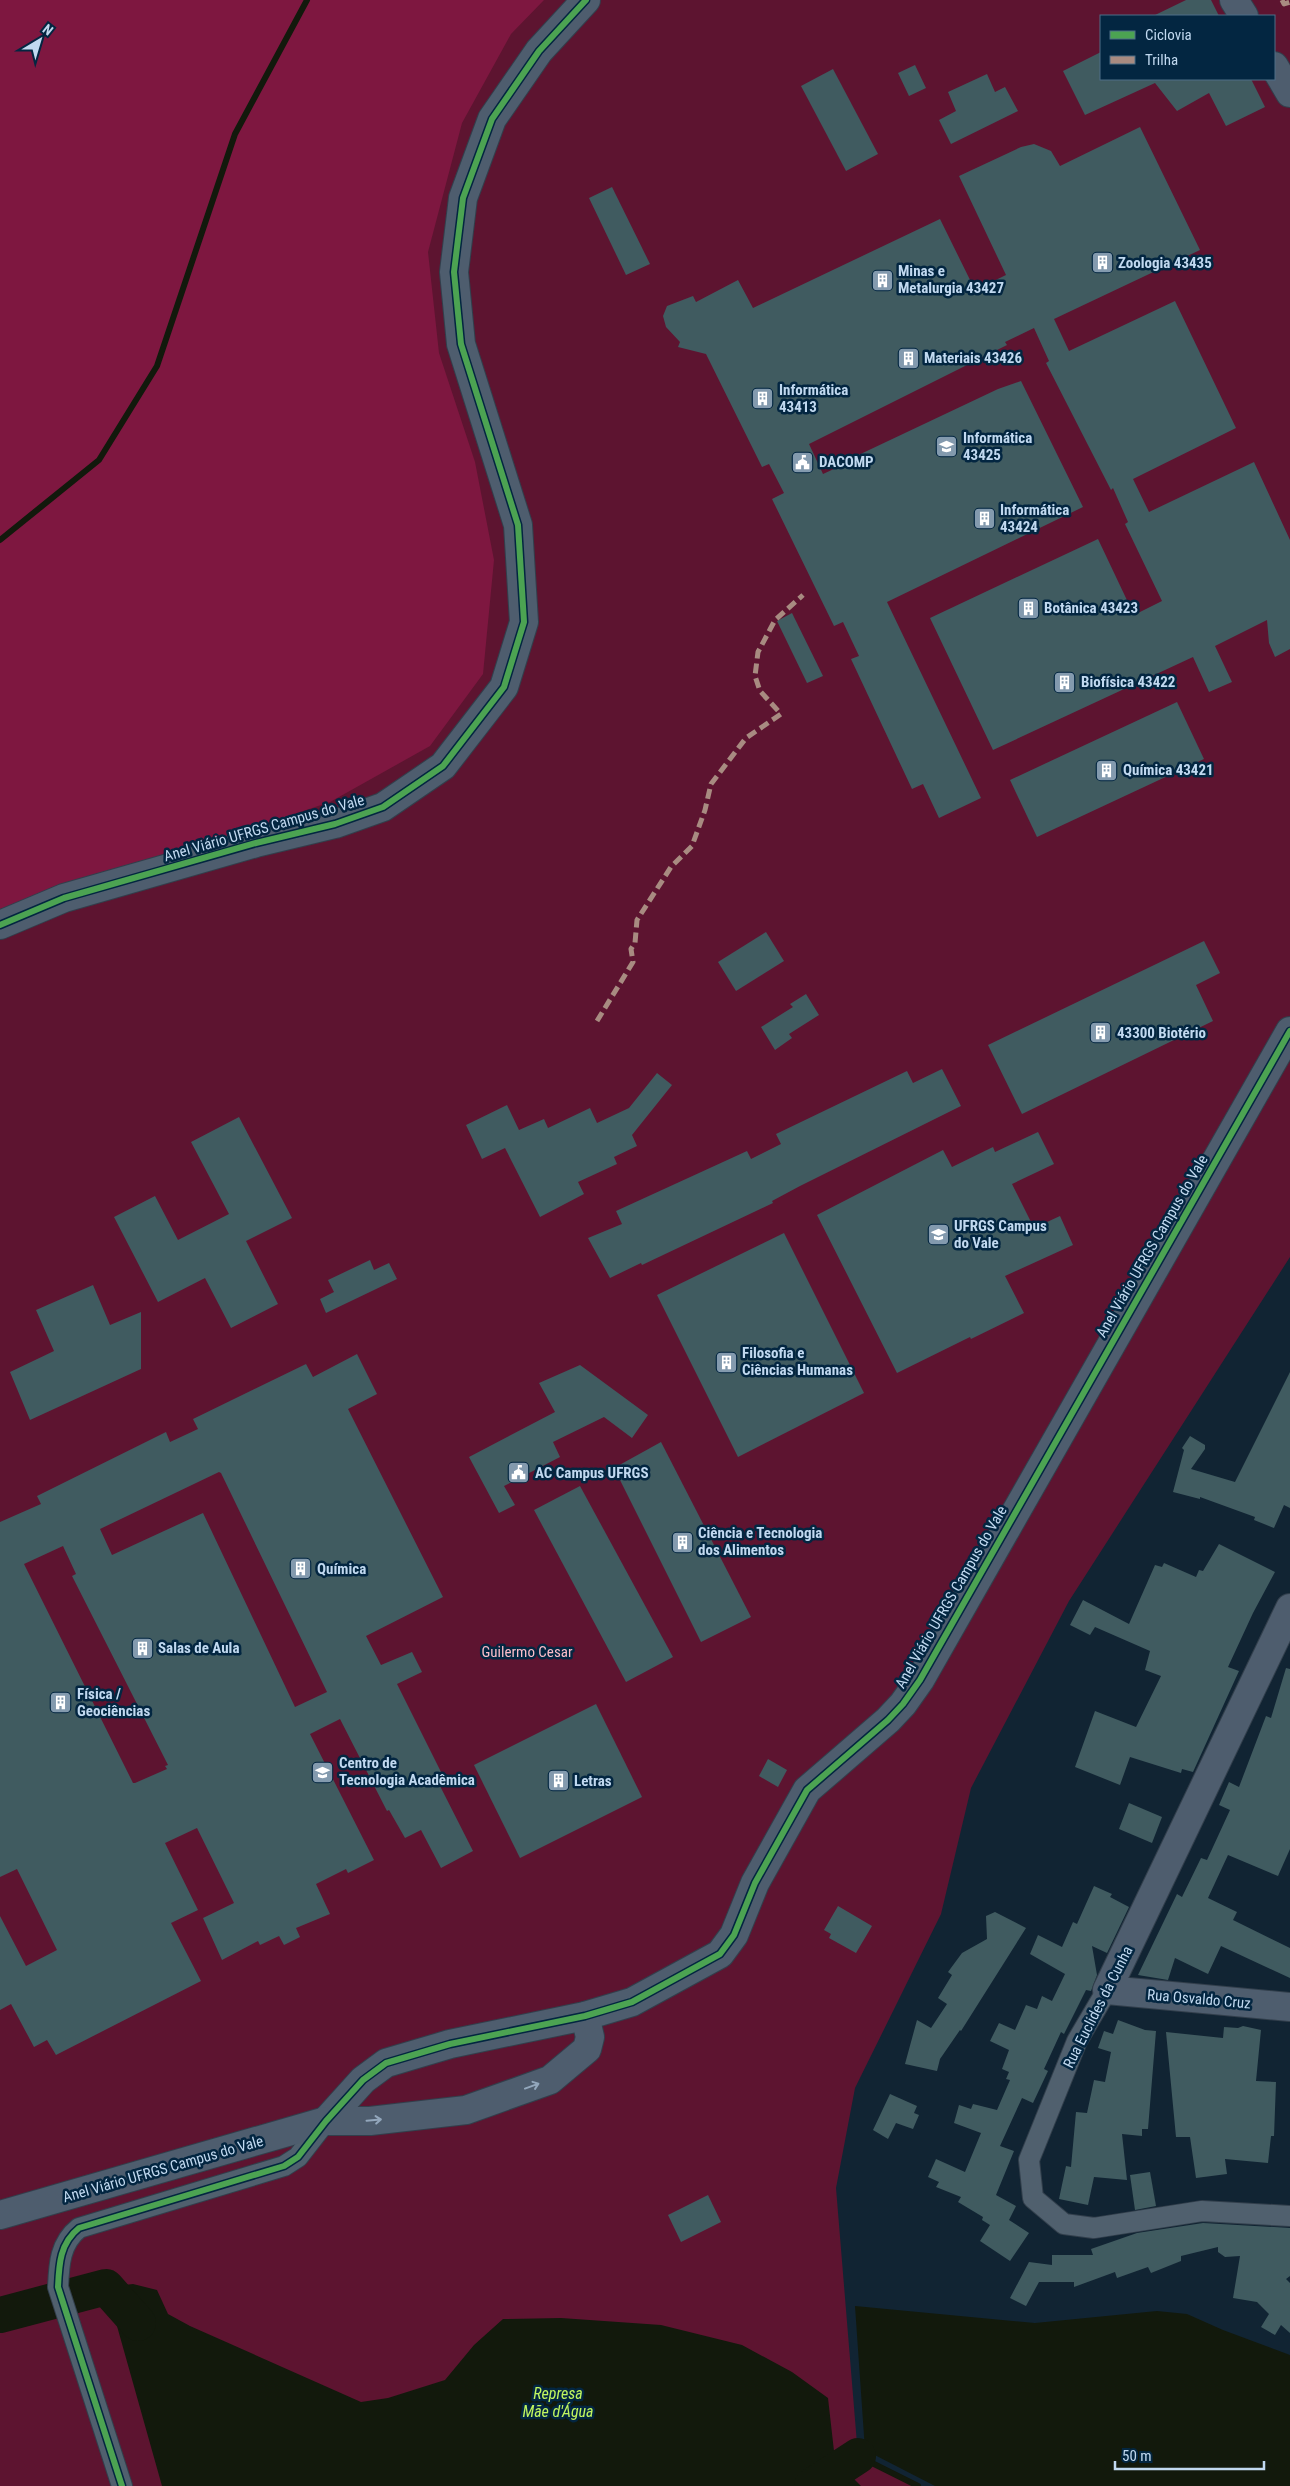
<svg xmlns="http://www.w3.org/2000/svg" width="1290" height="2486" viewBox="0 0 1290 2486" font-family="'Roboto Condensed',sans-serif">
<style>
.green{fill:#5d1430;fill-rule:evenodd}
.forest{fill:#7e1740}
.water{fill:#12190c}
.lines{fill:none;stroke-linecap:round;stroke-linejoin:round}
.stream{stroke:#12190c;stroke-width:6}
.river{stroke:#12190c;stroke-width:36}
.building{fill:#405b60;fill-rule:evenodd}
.street-casing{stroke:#323f4c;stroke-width:22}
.secondary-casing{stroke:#323f4c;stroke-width:30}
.street{stroke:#50606e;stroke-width:20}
.secondary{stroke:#4e5d6e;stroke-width:28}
.quiet{stroke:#a88b81;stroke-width:5;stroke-dasharray:10 5;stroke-linecap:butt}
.cycleway-casing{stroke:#032641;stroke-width:9}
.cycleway{stroke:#4ca352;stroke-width:6}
.oneway{stroke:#93a7bc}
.labels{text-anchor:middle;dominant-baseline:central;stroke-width:5;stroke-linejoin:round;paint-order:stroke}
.poi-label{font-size:15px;font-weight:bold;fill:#c1d9f0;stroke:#032641;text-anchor:start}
.street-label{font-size:15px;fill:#c1d9f0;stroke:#032641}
.park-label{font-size:15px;fill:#fdbeca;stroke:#032641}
.water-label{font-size:16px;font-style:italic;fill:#c1f65f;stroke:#032641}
</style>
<rect width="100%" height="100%" fill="#112433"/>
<path class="green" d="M0,0H1290V1257L1069,1601L971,1788L941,1914L855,2088L836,2188L858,2456L918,2486H0ZM1101,16H1274V79H1101Z"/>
<path class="forest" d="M0,0H544L511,34L462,123L428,252L439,353L475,462L494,560L483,674L430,746L330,802L35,901L0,918Z"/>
<g class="water">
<path d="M133,2284L157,2290L168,2314L190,2326L361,2402L388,2398L445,2380L474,2345L503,2319L561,2318L661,2325L742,2345L792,2372L828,2398L835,2460L861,2486H162L106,2287Z"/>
<path d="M855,2306L1035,2323L1157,2311L1187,2314L1223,2330L1290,2355V2486H935L865,2450Z"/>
</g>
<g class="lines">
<g class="stream">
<path d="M0,540L99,460L157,366L235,134L307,0"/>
<path d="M858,2456L918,2486"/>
</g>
<g class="river">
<path d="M0,2315L106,2287L138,2323"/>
<path d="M812,2486L858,2456"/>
</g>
</g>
<g class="building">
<path d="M1186,0H1211L1219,16H1153Z"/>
<path d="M1101,52V79H1251L1265,107L1226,126L1209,93L1177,111L1155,83L1085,115L1063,71Z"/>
<path d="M915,65L926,88L909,96L898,73Z"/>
<path d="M833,69L878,154L846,171L801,86Z"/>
<path d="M987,74L995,92L1005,87L1018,111L951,144L939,120L956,111L948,92Z"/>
<path d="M1140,127L1200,250L1054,319L1069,351L1175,301L1236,428L1133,479L1149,512L1254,462L1290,540V649L1275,657L1269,643L1267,620L1215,646L1232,682L1209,692L1193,657L993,750L930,618L1098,539L1134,615L1162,601L1125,524L1128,522L1113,488L1111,490L1046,363L1049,361L1034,328L1005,342L1007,345L809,444L823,474L851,461L850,459L998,389L1021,381L1083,507L887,602L981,798L939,818L923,784L912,789L851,659L859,656L843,622L834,626L772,499L784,493L769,464L762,467L706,354L678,347L680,342L666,327L663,316L667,306L693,296L696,302L738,280L753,308L940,219L975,290L1006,275L959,176L1021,147L1034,144L1051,151L1060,166Z"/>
<path d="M612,187L650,264L626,275L589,198Z"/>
<path d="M792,613L823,676L807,683L777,621Z"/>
<path d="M1177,702L1204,759L1037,837L1010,780Z"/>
<path d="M766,932L784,961L736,991L718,962Z"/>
<path d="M1204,941L1220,973L1196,985L1213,1021L1022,1114L988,1045Z"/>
<path d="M806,994L819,1015L789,1034L792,1038L775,1050L761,1027L793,1007L790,1004Z"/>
<path d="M942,1069L961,1106L800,1186L772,1201L773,1203L642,1265L641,1263L610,1278L588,1238L622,1224L616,1211L747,1151L751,1159L781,1144L776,1134L907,1071L913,1083Z"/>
<path d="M657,1073L672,1085L632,1135L637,1146L614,1157L617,1164L578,1182L584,1194L540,1217L505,1148L482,1159L466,1125L507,1105L519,1130L544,1119L548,1128L590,1108L597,1123L629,1108Z"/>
<path d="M239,1117L292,1218L246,1241L278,1304L231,1328L205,1278L158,1302L114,1217L155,1196L178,1240L229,1214L191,1142Z"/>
<path d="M1038,1132L1054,1164L1012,1184L1034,1228L1060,1216L1073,1245L1005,1276L1024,1313L971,1339L970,1337L897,1373L817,1215L943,1150L952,1167L993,1147L995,1152Z"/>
<path d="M784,1233L864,1393L738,1457L657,1295Z"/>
<path d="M370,1260L374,1270L389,1263L397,1279L326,1313L320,1299L334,1292L328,1280Z"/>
<path d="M93,1285L110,1325L141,1312V1369L30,1420L10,1372L54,1351L36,1310Z"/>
<path d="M357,1354L377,1394L348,1409L443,1597L366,1636L381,1665L412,1652L422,1672L397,1684L445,1780L439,1784L473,1851L441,1868L421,1830L405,1838L389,1810L387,1811L340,1719L310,1734L374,1860L348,1873L346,1869L316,1884L330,1914L296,1928L300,1937L284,1945L279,1936L260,1945L258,1941L222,1960L203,1918L234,1903L197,1828L165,1843L198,1910L171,1923L201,1981L56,2055L47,2040L34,2047L11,2004L0,2010V1916L26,1966L57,1950L17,1869L0,1877V1522L41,1504L37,1496L166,1432L170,1442L198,1429L193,1419L306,1364L313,1377ZM219,1472L221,1473L327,1692L295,1707L203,1513L112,1555L100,1529ZM63,1546L76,1574L72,1576L168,1765L165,1766L167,1769L135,1783H133L24,1564Z"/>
<path d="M580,1365L648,1415L632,1438L604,1417L553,1442L560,1457L504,1486L515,1505L499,1513L469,1457L555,1412L539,1383Z"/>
<path d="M1290,1372V1508L1284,1505L1274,1528L1254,1520L1255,1517L1200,1497V1499L1173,1492L1184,1450L1182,1448L1190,1436L1205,1445V1449L1191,1469L1235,1482Z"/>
<path d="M661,1442L751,1617L701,1642L614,1468Z"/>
<path d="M580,1486L673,1657L626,1682L534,1510Z"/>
<path d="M1219,1544L1275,1572L1253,1613L1228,1667L1239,1671L1193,1772L1182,1769L1181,1773L1130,1757L1120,1785L1075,1767L1095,1711L1136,1727L1161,1676L1145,1670L1150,1651L1095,1627L1090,1635L1070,1625L1083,1600L1129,1624L1155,1565L1162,1567L1164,1563L1196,1577L1199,1570L1203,1571Z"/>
<path d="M1286,1668L1290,1669V1849L1278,1876L1228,1855L1208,1898L1237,1912L1233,1920L1290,1948V1978L1221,1946L1208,1974L1175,1958L1168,1980L1138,1975L1177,1894L1182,1897L1201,1858L1207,1860L1230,1810L1219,1805L1229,1782L1239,1787L1266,1716L1271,1718Z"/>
<path d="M596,1704L642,1797L520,1858L474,1765Z"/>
<path d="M768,1759L787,1770L778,1787L759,1776Z"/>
<path d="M1129,1803L1162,1817L1152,1843L1119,1829Z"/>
<path d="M1094,1886L1112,1894L1110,1897L1129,1907L1107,1953L1092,1946L1097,1975L1091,1991L1086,1990L1064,2034L1061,2032L1044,2069L1048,2071L1033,2103L1022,2098L1000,2146L1014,2151L996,2195L1016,2206L1009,2220L1029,2233L1010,2261L980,2241L990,2225L982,2220L983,2217L958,2202L961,2197L936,2187L939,2182L928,2177L936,2159L965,2172L981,2133L954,2123L959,2105L971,2109L973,2104L997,2110L1010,2080L1006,2079L1009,2072L1002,2069L1009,2050L990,2041L999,2023L1015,2030L1026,2005L1037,2009L1042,1996L1052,2001L1065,1974L1030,1954L1038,1935L1062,1947L1073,1922L1077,1924Z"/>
<path d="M838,1906L872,1926L856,1953L829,1938L831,1934L824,1930Z"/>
<path d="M995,1912L1026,1928L961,2031L960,2030L940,2059L937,2071L905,2064L917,2020L931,2028L947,2004L938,1998L952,1975L948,1972L962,1953L987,1939L986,1916Z"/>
<path d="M1118,2020L1145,2030L1156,2031L1148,2129H1142V2136L1122,2134L1127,2180L1094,2177L1088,2205L1059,2199L1066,2166L1071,2167L1076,2112L1087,2113L1094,2080L1105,2082L1111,2052L1098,2048L1104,2031L1113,2034Z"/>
<path d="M1243,2026L1261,2030L1256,2081L1276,2082L1274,2136H1271L1268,2163L1225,2159L1227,2174L1196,2178L1190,2137H1176L1166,2032L1223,2038L1224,2027L1238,2028Z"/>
<path d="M890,2094L917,2106L914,2113L919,2115L913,2129L896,2123L888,2139L873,2130Z"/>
<path d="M1150,2172L1156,2206L1135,2210L1130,2175Z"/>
<path d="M708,2195L721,2222L681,2242L668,2215Z"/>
<path d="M1203,2223L1290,2228V2276L1286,2279L1290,2283V2333L1281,2325L1275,2335L1261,2327L1269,2314L1257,2302L1233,2298L1240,2256L1225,2257L1218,2252V2247L1181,2256V2261L1151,2273L1148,2267L1117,2278L1115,2272L1074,2287V2282H1039L1026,2306L1010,2298L1029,2262L1052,2265V2255H1093L1091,2249L1137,2233Z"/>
</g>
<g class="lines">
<defs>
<g id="street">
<path d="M1107,1990L1077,2041L1029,2160L1033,2198L1064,2224L1094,2228L1202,2211L1290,2216"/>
<path d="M122,2486L58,2287C59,2264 60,2243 79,2228L284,2166L298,2157L326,2121"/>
</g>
<g id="secondary">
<path d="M1234,0L1244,16"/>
<path d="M1274,66L1290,93"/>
<path d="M0,925L64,898L256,843L335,824L383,807L443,766L504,687L524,622L518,525L461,344L454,272L463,198L492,119L539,51L586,0"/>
<path d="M1290,1608L1107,1990L1290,2007"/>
<path d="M326,2121L363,2080L386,2063L450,2044L585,2016L632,2002L720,1954L734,1935L755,1883L807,1790L888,1720L903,1704L920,1680L1290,1031"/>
<path d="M0,2215L326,2121H370L466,2110L550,2080L587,2049L590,2037L585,2016"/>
</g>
</defs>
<use href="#street" class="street-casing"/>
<use href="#secondary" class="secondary-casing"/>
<use href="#street" class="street"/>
<use href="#secondary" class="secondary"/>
<g class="quiet">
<path d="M1282,0L1284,4L1290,2"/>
<path d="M597,1021L633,962L631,949L635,943L637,920L671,867L692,846L705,810L711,784L746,738L781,714L760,691L755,676L758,652L775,620L803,595"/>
</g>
<defs>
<g id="cycleway">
<path d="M0,925L64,898L256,843L335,824L383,807L443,766L504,687L524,622L518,525L461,344L454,272L463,198L492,119L539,51L586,0"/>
<path d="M122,2486L58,2287C59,2264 60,2243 79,2228L284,2166L298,2157L326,2121L363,2080L386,2063L450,2044L585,2016L632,2002L720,1954L734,1935L755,1883L807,1790L888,1720L903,1704L920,1680L1290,1031"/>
</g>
</defs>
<use href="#cycleway" class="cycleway-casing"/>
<use href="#cycleway" class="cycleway"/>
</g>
<defs><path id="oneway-shaft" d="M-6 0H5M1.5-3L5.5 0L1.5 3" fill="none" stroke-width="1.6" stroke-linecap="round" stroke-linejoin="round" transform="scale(1.25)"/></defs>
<g class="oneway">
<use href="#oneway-shaft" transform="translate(532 2086) rotate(-20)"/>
<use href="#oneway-shaft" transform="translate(374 2120) rotate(-5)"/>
</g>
<defs>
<symbol id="building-square" viewBox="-11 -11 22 22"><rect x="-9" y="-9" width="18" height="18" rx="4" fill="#839aae" stroke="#032641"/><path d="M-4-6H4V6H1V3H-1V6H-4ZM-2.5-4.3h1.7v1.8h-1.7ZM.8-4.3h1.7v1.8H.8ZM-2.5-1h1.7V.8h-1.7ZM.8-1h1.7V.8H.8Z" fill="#fff"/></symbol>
<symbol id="university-square" viewBox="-11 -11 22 22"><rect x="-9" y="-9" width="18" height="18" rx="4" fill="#839aae" stroke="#032641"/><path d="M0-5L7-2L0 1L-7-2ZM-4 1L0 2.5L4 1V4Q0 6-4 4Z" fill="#fff"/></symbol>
<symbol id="civic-square" viewBox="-11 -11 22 22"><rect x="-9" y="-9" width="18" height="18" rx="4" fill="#839aae" stroke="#032641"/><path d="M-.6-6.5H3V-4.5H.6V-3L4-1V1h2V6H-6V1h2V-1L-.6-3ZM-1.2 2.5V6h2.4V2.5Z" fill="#fff"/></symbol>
</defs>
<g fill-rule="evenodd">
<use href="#building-square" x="1090" y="250" width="25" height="25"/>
<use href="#building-square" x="870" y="268" width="25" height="25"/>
<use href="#building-square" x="896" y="346" width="25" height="25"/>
<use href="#building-square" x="750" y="386" width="25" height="25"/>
<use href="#university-square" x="934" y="434" width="25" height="25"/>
<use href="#civic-square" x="790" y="450" width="25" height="25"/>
<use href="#building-square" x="972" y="506" width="25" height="25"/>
<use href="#building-square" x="1016" y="596" width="25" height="25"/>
<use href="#building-square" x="1052" y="670" width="25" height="25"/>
<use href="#building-square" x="1094" y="758" width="25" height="25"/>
<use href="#building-square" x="1088" y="1020" width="25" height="25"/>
<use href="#university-square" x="926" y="1222" width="25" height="25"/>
<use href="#building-square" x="714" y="1350" width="25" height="25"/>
<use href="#civic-square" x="506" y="1460" width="25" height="25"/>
<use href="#building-square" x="670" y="1530" width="25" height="25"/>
<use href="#building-square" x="288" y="1556" width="25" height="25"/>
<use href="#building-square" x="130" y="1636" width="25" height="25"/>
<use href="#building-square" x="48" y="1690" width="25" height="25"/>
<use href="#university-square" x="310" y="1760" width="25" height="25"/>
<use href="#building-square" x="546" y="1768" width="25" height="25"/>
</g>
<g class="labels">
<g class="poi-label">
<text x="1118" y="263">Zoologia 43435</text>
<text x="898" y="271">Minas e<tspan x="898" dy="17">Metalurgia 43427</tspan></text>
<text x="924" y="358">Materiais 43426</text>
<text x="779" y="390">Informática<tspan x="779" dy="17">43413</tspan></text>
<text x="963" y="438">Informática<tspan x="963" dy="17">43425</tspan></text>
<text x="819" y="462">DACOMP</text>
<text x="1000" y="510">Informática<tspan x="1000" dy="17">43424</tspan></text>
<text x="1044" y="608">Botânica 43423</text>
<text x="1081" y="682">Biofísica 43422</text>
<text x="1123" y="770">Química 43421</text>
<text x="1117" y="1033">43300 Biotério</text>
<text x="954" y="1226">UFRGS Campus<tspan x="954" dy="17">do Vale</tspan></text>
<text x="742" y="1353">Filosofia e<tspan x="742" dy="17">Ciências Humanas</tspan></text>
<text x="535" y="1473">AC Campus UFRGS</text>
<text x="698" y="1533">Ciência e Tecnologia<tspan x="698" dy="17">dos Alimentos</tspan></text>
<text x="317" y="1569">Química</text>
<text x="158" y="1648">Salas de Aula</text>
<text x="77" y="1694">Física /<tspan x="77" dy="17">Geociências</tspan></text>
<text x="339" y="1763">Centro de<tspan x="339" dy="17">Tecnologia Acadêmica</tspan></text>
<text x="574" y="1781">Letras</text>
</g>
<g class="street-label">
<text transform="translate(264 828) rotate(-16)">Anel Viário UFRGS Campus do Vale</text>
<text transform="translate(1152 1246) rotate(-60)">Anel Viário UFRGS Campus do Vale</text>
<text transform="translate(951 1597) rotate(-60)">Anel Viário UFRGS Campus do Vale</text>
<text transform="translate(1199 1999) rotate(5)">Rua Osvaldo Cruz</text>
<text transform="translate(1098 2007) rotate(-63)">Rua Euclides da Cunha</text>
<text transform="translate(163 2169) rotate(-16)">Anel Viário UFRGS Campus do Vale</text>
</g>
<g class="park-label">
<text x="527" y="1652">Guilermo Cesar</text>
</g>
<g class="water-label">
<text x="558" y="2393">Represa<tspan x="558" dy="18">Mãe d'Água</tspan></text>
</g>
</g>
<rect x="1100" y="15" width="175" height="65" fill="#032641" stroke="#4f6e87"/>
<rect x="1110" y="31" width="25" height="8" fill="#4ca352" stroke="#4f6e87"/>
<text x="1145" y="40" font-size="15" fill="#c1d9f0">Ciclovia</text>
<rect x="1110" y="56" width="25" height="8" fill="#a88b81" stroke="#4f6e87"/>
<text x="1145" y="65" font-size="15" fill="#c1d9f0">Trilha</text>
<g transform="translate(40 40) rotate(38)" stroke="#032641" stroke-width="4" paint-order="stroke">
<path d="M0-4L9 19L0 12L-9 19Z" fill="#c1d9f0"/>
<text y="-8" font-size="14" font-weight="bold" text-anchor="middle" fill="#c1d9f0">N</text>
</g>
<path d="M1115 2461v8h149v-8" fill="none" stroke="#c1d9f0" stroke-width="2.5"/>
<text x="1122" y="2461" font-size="15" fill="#c1d9f0" stroke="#032641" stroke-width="4" paint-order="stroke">50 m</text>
</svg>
